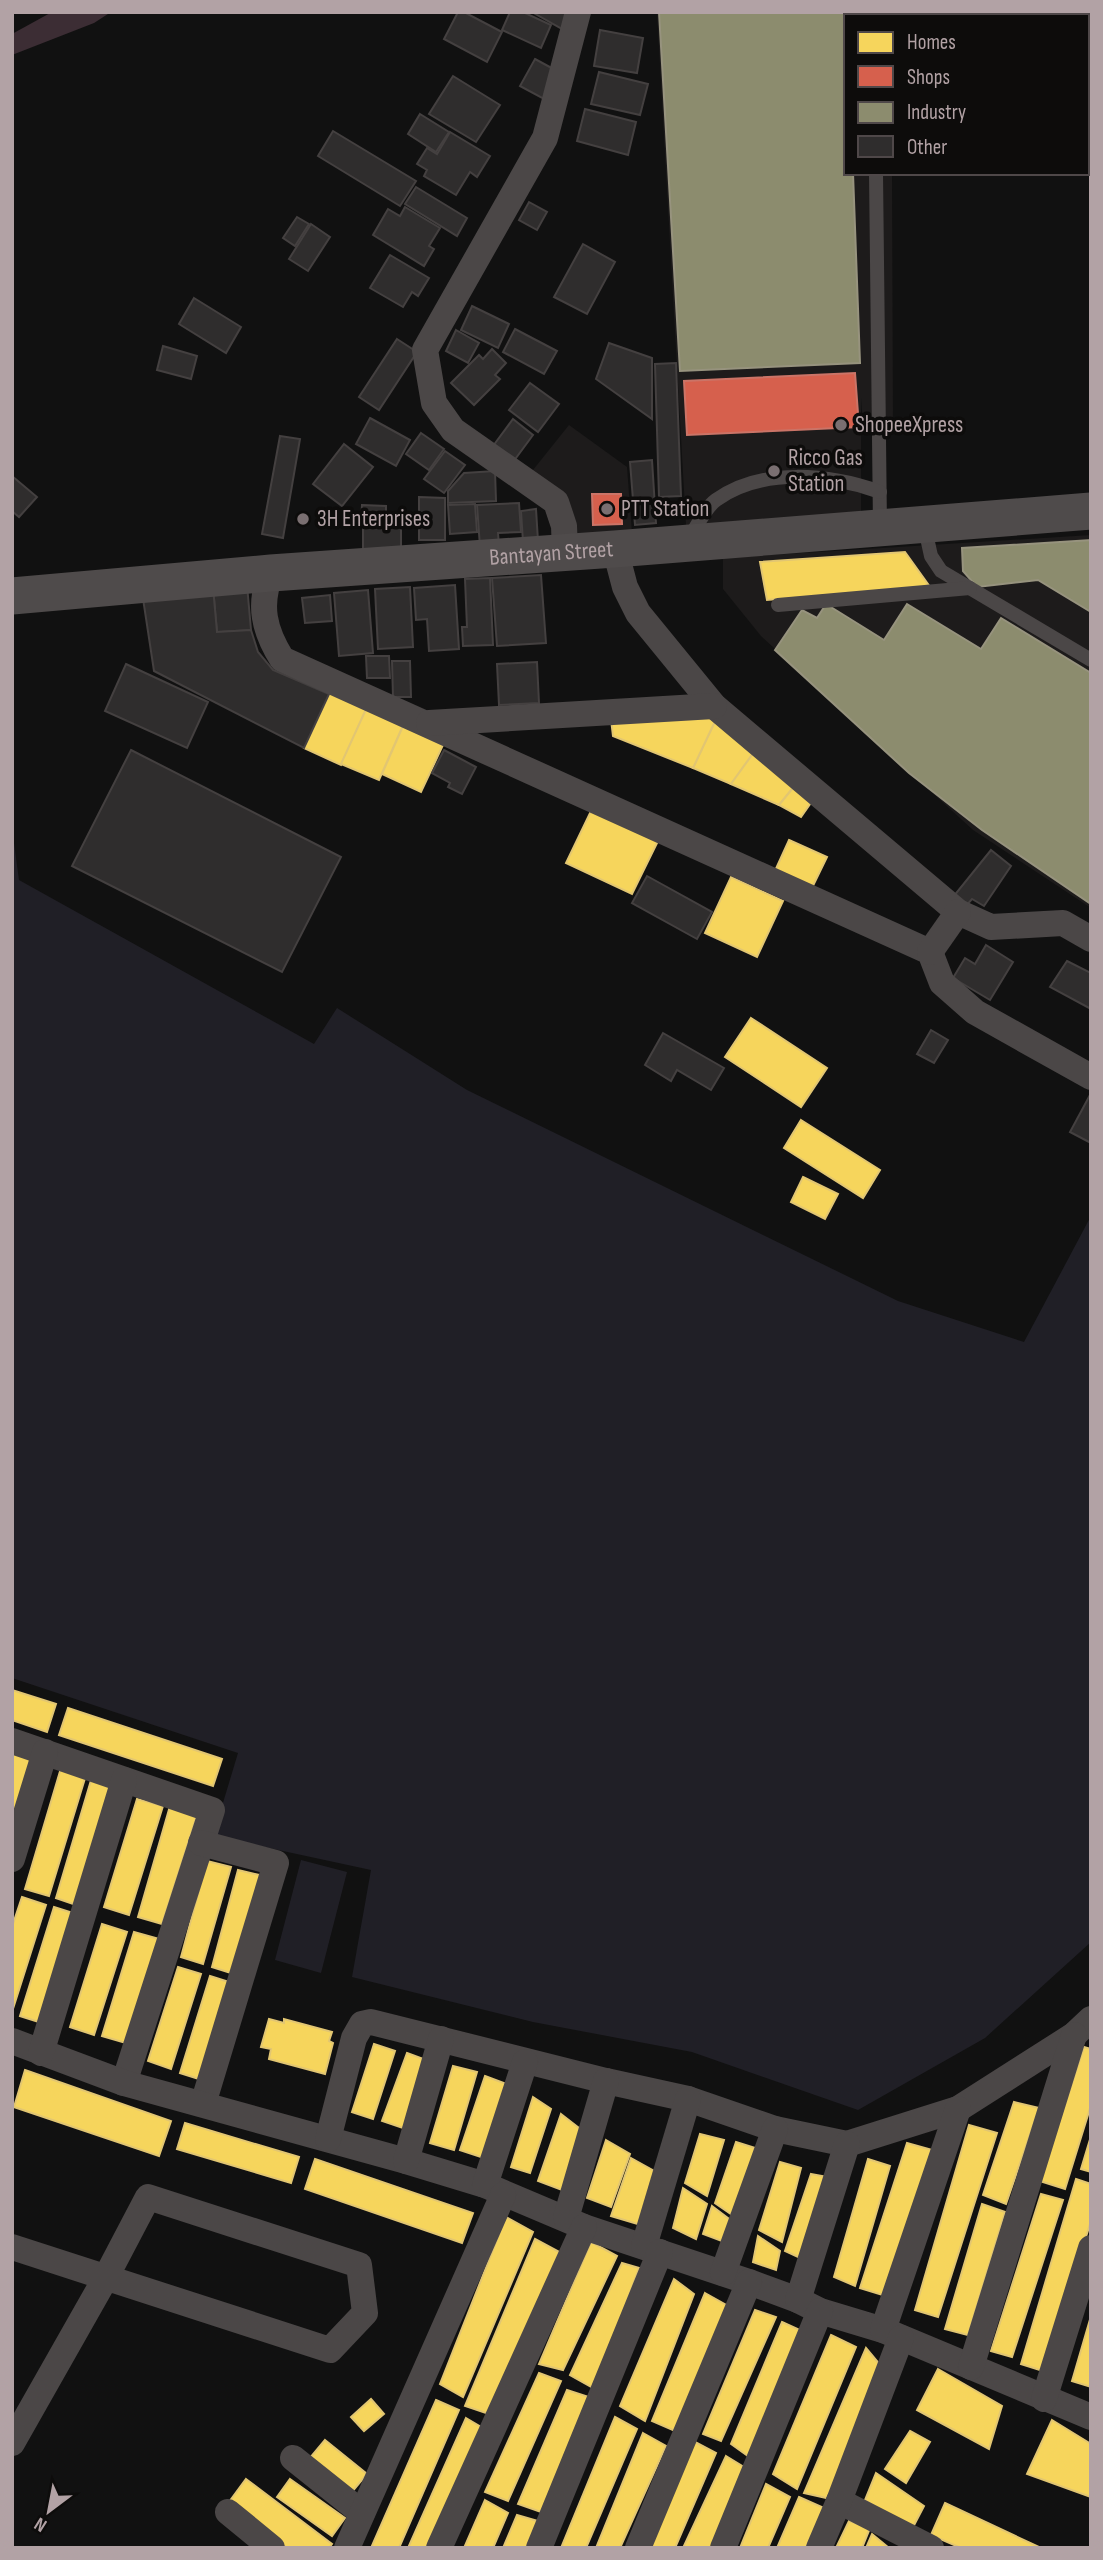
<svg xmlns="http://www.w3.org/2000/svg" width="1103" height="2560" viewBox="0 0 1103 2560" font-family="'Sofia Sans Condensed',sans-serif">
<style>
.built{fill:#1d1b1b}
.green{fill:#201f26}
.water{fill:#3c2d34}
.homes{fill:#f6d55c;stroke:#e2c672;stroke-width:2}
.shops{fill:#d6604d;stroke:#cb7467;stroke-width:2}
.industry{fill:#8c8c6e;stroke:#97937e;stroke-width:2}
.building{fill:#2f2d2d;stroke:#444040;stroke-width:2}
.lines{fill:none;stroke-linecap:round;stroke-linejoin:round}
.service{stroke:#4b4747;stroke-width:14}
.minor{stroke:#4b4747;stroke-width:26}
.secondary{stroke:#4f4b4b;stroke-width:37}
.poi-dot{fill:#7a6f71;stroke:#0d0c0b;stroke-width:2.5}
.labels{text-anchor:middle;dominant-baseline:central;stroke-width:7;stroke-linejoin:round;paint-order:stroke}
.poi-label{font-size:23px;fill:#b2a2a5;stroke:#0d0c0b;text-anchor:start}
.street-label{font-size:23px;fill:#b2a2a5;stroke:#0d0c0b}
</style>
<rect width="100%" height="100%" fill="#111"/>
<g class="built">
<path d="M657,12H892V16H846V173H892L893,424L863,425L861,398V514L686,526Z"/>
<path d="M569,425L627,467L632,533L574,537L529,475Z"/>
<path d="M1091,535V908L973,830L761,636L723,589V558Z"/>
</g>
<g class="green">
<path d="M12,828L19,880L314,1044L337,1008L467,1090L898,1301L1024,1342L1091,1216V1942L985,2038L858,2110L692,2052L533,2022L352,1977L371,1870L213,1836L238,1753L12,1678Z"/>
<path d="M301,1860L347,1872L321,1973L275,1960Z"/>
</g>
<path class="water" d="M52,12H111L94,23L12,55V34Z"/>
<g class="homes">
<path d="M905,552L930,587L767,600L760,562Z"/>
<path d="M331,690L368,705L341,765L304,748Z"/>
<path d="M368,705L405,721L379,780L341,764Z"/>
<path d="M717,717L757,748L731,784L693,768Z"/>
<path d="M717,717L693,768L613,736L611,719Z"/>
<path d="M403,726L443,745L421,792L382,774Z"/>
<path d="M757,748L797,783L779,805L731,784Z"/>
<path d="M797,783L815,797L801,817L779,805Z"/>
<path d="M591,811L658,841L632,894L566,863Z"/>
<path d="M789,840L827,857L811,890L774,873Z"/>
<path d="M731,877L783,901L757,957L705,933Z"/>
<path d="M751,1018L827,1068L801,1107L725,1057Z"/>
<path d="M801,1120L880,1170L863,1198L784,1148Z"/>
<path d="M803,1177L838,1194L825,1219L791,1202Z"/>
<path d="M12,1690L56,1704L47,1732L12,1720Z"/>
<path d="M68,1708L222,1759L213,1786L59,1735Z"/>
<path d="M12,1754L38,1761L12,1841Z"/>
<path d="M61,1768L86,1775L49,1896L25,1889Z"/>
<path d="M92,1777L116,1785L79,1906L56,1898Z"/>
<path d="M137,1799L163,1806L129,1915L104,1907Z"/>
<path d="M170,1806L197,1815L162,1924L138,1917Z"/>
<path d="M207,1861L231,1867L203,1964L181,1957Z"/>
<path d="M238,1870L264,1876L234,1974L212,1967Z"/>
<path d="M22,1897L46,1905L12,2012V1927Z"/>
<path d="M54,1907L79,1915L45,2024L20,2016Z"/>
<path d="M102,1924L127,1932L94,2035L70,2027Z"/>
<path d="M134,1932L159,1939L126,2043L102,2036Z"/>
<path d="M178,1967L201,1974L171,2069L148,2061Z"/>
<path d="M210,1976L232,1983L202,2080L180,2073Z"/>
<path d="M269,2019L284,2023V2019L332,2032L329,2041L333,2043L325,2074L269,2059L271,2049L261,2047Z"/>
<path d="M374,2044L395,2051L373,2119L352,2112Z"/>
<path d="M1084,2047L1091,2049V2105L1065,2189L1040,2181Z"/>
<path d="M407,2053L429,2061L403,2128L382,2121Z"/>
<path d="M453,2066L477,2072L454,2150L430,2143Z"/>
<path d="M25,2070L171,2121L159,2156L14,2107Z"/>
<path d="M485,2076L509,2085L484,2158L460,2150Z"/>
<path d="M533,2097L551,2109L530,2173L511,2167Z"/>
<path d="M1014,2102L1039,2108L1006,2204L983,2195Z"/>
<path d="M561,2114L583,2131L562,2190L538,2181Z"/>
<path d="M185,2123L299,2157L291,2183L177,2149Z"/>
<path d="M969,2125L997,2133L938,2317L915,2310Z"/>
<path d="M700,2134L724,2140L707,2196L685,2183Z"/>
<path d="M1091,2136V2172L1081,2169Z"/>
<path d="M606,2140L630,2154L611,2207L587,2198Z"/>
<path d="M736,2142L755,2148L735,2217L715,2203Z"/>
<path d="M907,2143L932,2150L886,2296L860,2288Z"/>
<path d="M631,2158L656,2172L641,2225L611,2216Z"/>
<path d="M315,2159L473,2213L462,2243L305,2189Z"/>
<path d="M868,2159L890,2166L855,2286L834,2277Z"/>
<path d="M780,2162L801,2168L782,2242L759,2230Z"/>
<path d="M811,2174L833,2178L807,2261L785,2251Z"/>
<path d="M1076,2179L1091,2184V2221L1043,2371L1021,2364Z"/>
<path d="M683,2188L707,2204L696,2239L673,2228Z"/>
<path d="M1041,2194L1063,2200L1012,2357L991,2351Z"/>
<path d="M982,2204L1005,2212L968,2335L945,2329Z"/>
<path d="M712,2206L733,2222L727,2243L703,2234Z"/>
<path d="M506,2217L533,2232L463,2397L440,2384Z"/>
<path d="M758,2236L780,2251L776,2270L753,2262Z"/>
<path d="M535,2239L563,2254L492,2415L465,2406Z"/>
<path d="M591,2242L617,2256L563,2370L539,2364Z"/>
<path d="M622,2263L639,2268L595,2389L570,2375Z"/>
<path d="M674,2279L694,2294L645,2421L620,2406Z"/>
<path d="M705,2293L728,2306L675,2431L652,2421Z"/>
<path d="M755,2310L776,2317L721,2441L703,2434Z"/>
<path d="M1091,2316V2387L1072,2381Z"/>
<path d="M782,2322L802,2331L752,2459L731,2444Z"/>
<path d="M831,2335L856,2347L797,2489L773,2474Z"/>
<path d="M866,2348L881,2366L831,2499L804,2493Z"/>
<path d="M938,2369L1002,2406L989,2449L917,2410Z"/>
<path d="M539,2373L561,2381L508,2501L485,2492Z"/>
<path d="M567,2390L589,2397L541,2512L518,2504Z"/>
<path d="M371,2399L384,2414L364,2431L351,2417Z"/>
<path d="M436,2400L459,2410L399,2548H371Z"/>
<path d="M615,2417L637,2429L586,2548H561Z"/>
<path d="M466,2418L486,2430L433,2548H408Z"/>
<path d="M1052,2420L1091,2444V2497L1027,2474Z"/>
<path d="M910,2431L930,2442L906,2483L885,2469Z"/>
<path d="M643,2433L666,2446L620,2548H596Z"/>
<path d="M325,2440L367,2474L351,2493L309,2459Z"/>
<path d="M695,2442L716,2453L675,2548H647Z"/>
<path d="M726,2456L747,2469L713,2548H683Z"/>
<path d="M876,2473L924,2506L912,2529L865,2500Z"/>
<path d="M246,2479L332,2544L329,2548H287L229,2502Z"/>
<path d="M290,2479L345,2518L332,2536L277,2497Z"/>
<path d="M766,2484L790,2497L768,2548H740Z"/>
<path d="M799,2497L824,2508L806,2548H777Z"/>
<path d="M485,2500L508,2513L493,2548H464Z"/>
<path d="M945,2503L1041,2548H961L931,2535Z"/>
<path d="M517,2515L541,2522L529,2548H503Z"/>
<path d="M849,2521L870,2528L862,2548H836Z"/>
<path d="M872,2534L889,2548H866Z"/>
</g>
<g class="shops">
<path d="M855,373L859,427L687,435L684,381Z"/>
<path d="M592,494H621L622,524L593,525Z"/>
</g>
<g class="industry">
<path d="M659,12H847L846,173H853L860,363L680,371Z"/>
<path d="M1091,540V612L1038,580L977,587L963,571L962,548Z"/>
<path d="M826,604L884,640L907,604L981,649L1001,618L1091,673V904L982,830L909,773L775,650L802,610L817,618Z"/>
</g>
<g class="building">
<path d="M458,12H464L502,32L487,62L444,39Z"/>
<path d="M510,12H523L551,25L541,48L502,30Z"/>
<path d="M532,12H573L564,30Z"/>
<path d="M600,30L643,38L637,73L594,66Z"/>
<path d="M535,59L559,72L544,99L520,86Z"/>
<path d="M599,72L648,84L640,115L591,104Z"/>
<path d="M453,76L500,105L476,142L429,114Z"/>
<path d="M585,109L636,122L628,155L577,141Z"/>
<path d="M420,114L449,132L436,152L408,134Z"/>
<path d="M333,131L416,181L400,206L318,156Z"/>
<path d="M450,132L490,156L477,177L470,172L456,195L424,176L427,170L417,164L427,148L437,154Z"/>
<path d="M416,187L467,218L457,236L405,204Z"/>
<path d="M529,202L547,212L537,230L519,220Z"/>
<path d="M405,207L440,228L429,246L434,249L424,266L373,235L388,209L400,216Z"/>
<path d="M297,217L309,224L295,246L283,238Z"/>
<path d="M311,224L330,237L308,271L289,259Z"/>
<path d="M583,244L615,262L587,314L554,297Z"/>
<path d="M390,255L429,278L418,296L412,292L403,307L370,288Z"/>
<path d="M194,298L241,327L226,353L179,324Z"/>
<path d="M472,306L509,324L498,348L461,330Z"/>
<path d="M515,329L557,351L544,374L503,352Z"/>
<path d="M456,330L479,343L468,363L446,351Z"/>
<path d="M397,339L417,352L379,410L359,397Z"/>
<path d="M609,343L652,358V419L596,379Z"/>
<path d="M163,346L197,356L191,379L157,370Z"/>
<path d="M492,349L506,363L495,375L500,379L474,405L451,383L479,355L483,359Z"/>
<path d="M676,363L681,496L659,497L655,364Z"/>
<path d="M530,383L559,404L538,432L509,410Z"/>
<path d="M370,418L410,440L396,466L356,444Z"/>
<path d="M513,419L533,435L513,462L493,446Z"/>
<path d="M421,433L444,449L429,470L406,454Z"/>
<path d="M280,436L300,439L283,538L262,534Z"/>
<path d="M344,444L373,467L342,506L313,484Z"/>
<path d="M445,451L465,465L444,493L424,479Z"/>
<path d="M652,460L656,523L635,525L630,462Z"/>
<path d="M495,471L496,501L448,503V491L464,473Z"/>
<path d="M12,476L37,497L19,517L12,511Z"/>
<path d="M419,497L445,498V540H419Z"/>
<path d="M519,503L521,532L498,533L499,546L480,547L477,505Z"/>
<path d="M475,504L477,532L450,534L448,505Z"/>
<path d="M362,505L386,506V523L361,522Z"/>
<path d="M536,509L538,541L523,542L521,511Z"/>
<rect x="363" y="526" width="38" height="30"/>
<path d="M541,575L546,643L497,646L492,578Z"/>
<path d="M490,578L493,645L463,646L462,627H467L465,579Z"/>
<path d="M247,585L251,630L217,632L213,587Z"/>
<path d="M455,585L459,649L429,651L427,619L416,620L414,588Z"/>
<path d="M213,587L217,632L251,630L258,652L273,670L329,694L304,748L154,671L142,592Z"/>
<path d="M410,587L413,647L378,649L375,589Z"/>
<path d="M368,590L373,653L339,656L334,593Z"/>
<path d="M330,595L332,621L305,623L302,598Z"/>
<path d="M366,656H389L390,678H367Z"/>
<path d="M392,661H410L411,697H393Z"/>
<path d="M537,662L539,703L499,705L497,664Z"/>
<path d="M126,664L208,702L187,748L105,711Z"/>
<path d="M131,750L341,857L282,972L72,866Z"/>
<path d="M444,750L476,767L462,794L448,787L450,783L432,773Z"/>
<path d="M991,850L1011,866L984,906L972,899L966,906L953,897Z"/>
<path d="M647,876L712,912L697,939L632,903Z"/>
<path d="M986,945L1013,962L990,1000L953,978L965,958L975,964Z"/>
<path d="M1067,961L1091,973V1009L1050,987Z"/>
<path d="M931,1030L948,1040L934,1063L917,1054Z"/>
<path d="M663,1033L724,1068L711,1090L677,1070L671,1081L645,1065Z"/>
<path d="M1090,1095L1091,1096V1143L1070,1132Z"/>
</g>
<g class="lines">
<g class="service">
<path d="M876,173L880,526"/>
<path d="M924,524L931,556L941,571L1091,660"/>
<path d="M688,540C696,528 705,508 716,500C762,467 830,474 880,492"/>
<path d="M778,605L970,588"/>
</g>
<g class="minor">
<path d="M615,549L625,587L638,613L714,706L958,912L991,927L1063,923L1091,939"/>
<path d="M565,552L564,526L556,502L453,430L434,403L425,350L545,138L578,12"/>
<path d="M271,573C258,605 264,630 282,659L930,952L942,983L975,1012L1091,1077"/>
<path d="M429,723L714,706"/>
<path d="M930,952L958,912"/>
<path d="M12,1741L212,1810L124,2083"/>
<path d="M201,1843L276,1863L203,2104"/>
<path d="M12,1859L45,1752"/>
<path d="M12,2041L124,2083L406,2161L485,2185L584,2227L749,2282L798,2300L820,2311L883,2330L1091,2417"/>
<path d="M41,2053L124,1780"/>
<path d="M328,2139L354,2038L362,2024L371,2022L606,2081L688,2099L775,2129L847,2144L958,2109L1074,2035L1091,2019"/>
<path d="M406,2161L441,2039"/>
<path d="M485,2185L525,2062"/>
<path d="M566,2218L606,2081"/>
<path d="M644,2246L688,2099"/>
<path d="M12,2247L330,2350L365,2313L359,2265L148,2197L105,2279L12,2443"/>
<path d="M723,2273L775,2129"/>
<path d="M798,2300L847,2144"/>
<path d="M883,2330L958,2109"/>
<path d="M971,2367L1074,2035"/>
<path d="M1044,2399L1091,2248"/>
<path d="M293,2458L362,2513"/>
<path d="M839,2501L931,2548"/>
<path d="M228,2512L272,2548"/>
<path d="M347,2548L503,2195"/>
<path d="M439,2548L584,2227"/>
<path d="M539,2548L660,2252"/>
<path d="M638,2548L749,2282"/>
<path d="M723,2548L820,2311"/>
<path d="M819,2548L839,2501L901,2338"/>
</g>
<path class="secondary" id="s1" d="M12,596L271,573L615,549L1091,511"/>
</g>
<g class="poi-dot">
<circle cx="841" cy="425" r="7"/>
<circle cx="774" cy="471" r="7"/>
<circle cx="607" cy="509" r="7"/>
<circle cx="303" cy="519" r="7"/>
</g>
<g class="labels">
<g class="poi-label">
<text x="855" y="425">ShopeeXpress</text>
<text x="788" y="458">Ricco Gas<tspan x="788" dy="26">Station</tspan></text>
<text x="621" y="509">PTT Station</text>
<text x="317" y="519">3H Enterprises</text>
</g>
<g class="street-label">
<text stroke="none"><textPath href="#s1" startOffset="541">Bantayan Street</textPath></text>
</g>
</g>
<rect width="1103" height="2560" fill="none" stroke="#b2a2a5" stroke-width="28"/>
<rect x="844" y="14" width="245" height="161" fill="#0d0c0b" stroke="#4f4849" stroke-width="2"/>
<rect x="858" y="32" width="35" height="21" fill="#f6d55c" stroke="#4f4849" stroke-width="2"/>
<text x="907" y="49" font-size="21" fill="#b2a2a5">Homes</text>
<rect x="858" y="66" width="35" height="21" fill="#d6604d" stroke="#4f4849" stroke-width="2"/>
<text x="907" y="84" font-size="21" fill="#b2a2a5">Shops</text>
<rect x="858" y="102" width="35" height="21" fill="#8c8c6e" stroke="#4f4849" stroke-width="2"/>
<text x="907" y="119" font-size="21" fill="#b2a2a5">Industry</text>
<rect x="858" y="136" width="35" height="21" fill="#2f2d2d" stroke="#4f4849" stroke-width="2"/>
<text x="907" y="154" font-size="21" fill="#b2a2a5">Other</text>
<g transform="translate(49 2511) rotate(212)" stroke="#0d0c0b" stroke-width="5" paint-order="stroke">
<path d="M0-5L12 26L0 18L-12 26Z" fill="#b2a2a5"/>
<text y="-10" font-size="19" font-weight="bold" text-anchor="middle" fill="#b2a2a5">N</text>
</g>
</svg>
